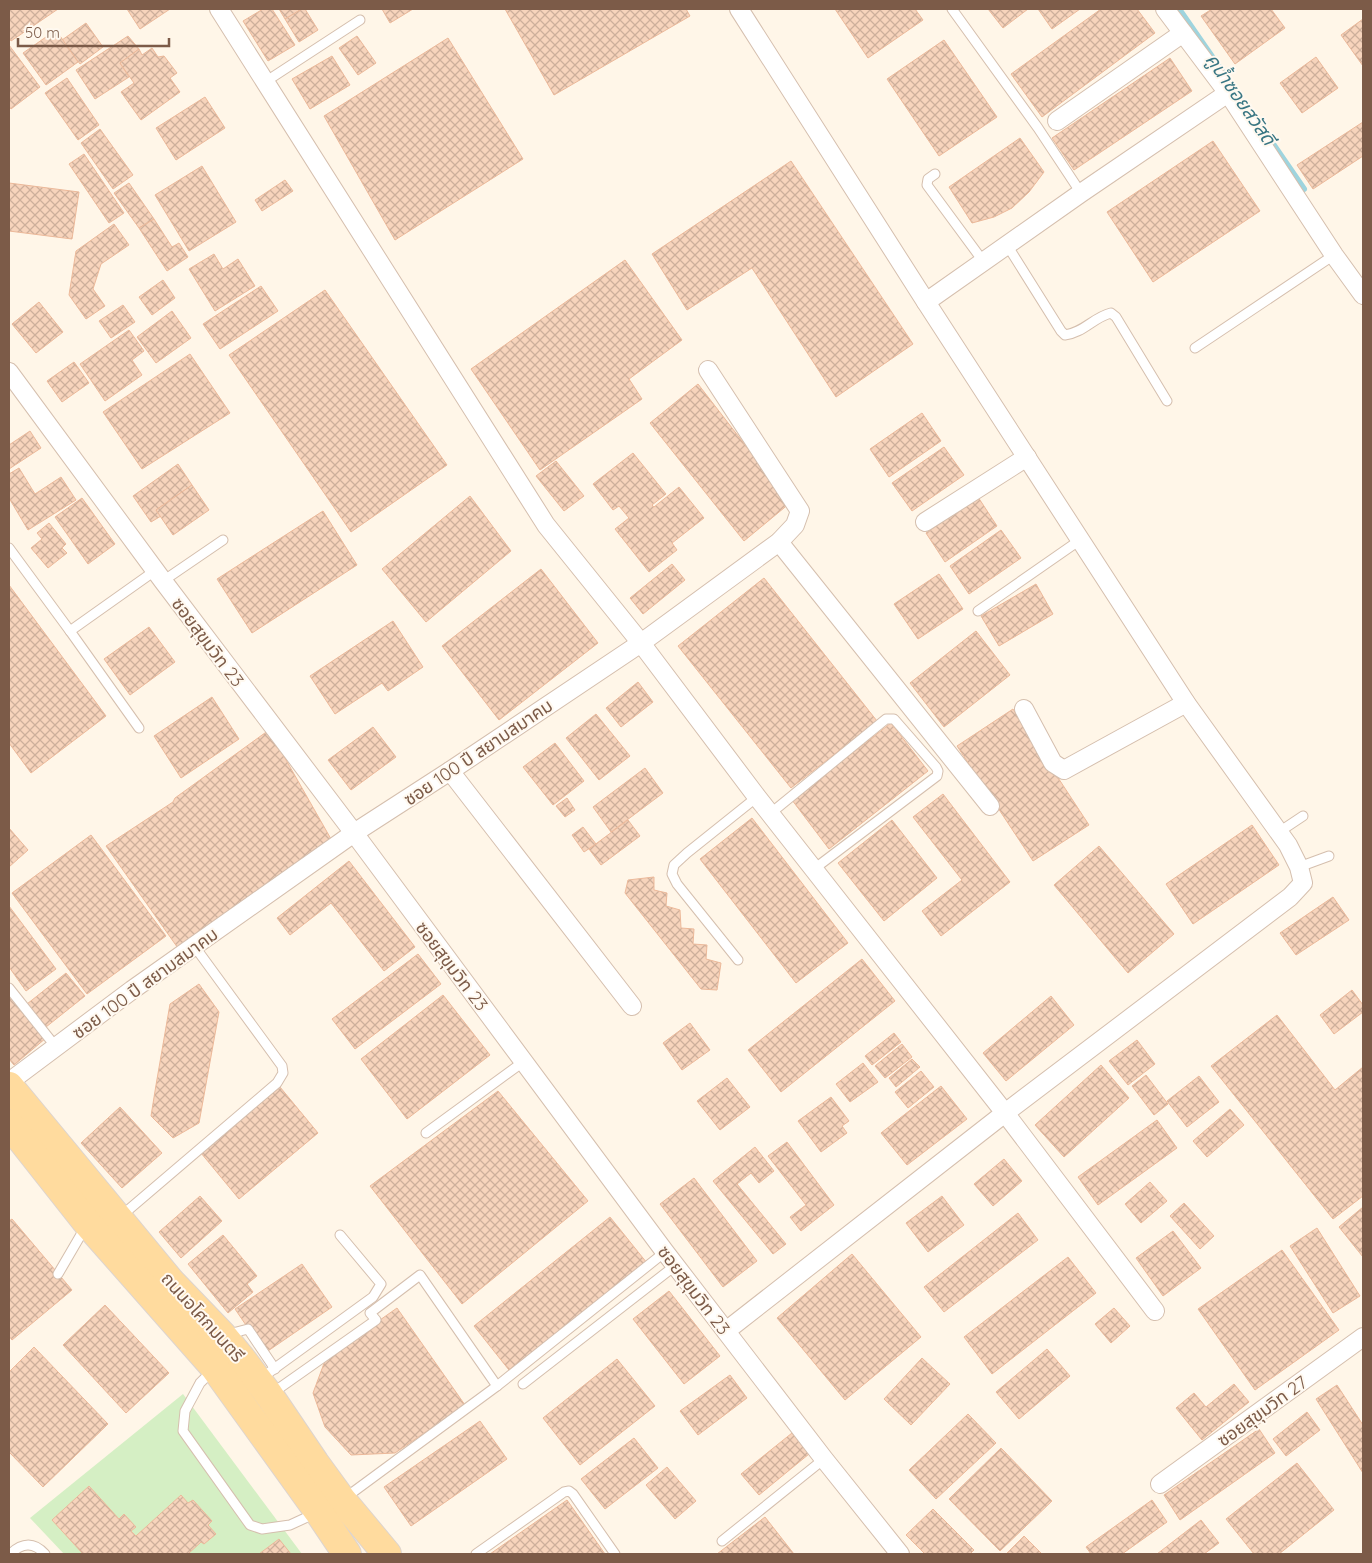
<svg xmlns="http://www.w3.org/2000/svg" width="1372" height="1563" viewBox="0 0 1372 1563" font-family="Quicksand,'Noto Sans Thai',sans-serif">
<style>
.garden{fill:#d5efc4}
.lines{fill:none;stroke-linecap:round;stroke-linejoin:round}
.stream{stroke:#9ed4de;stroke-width:6}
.building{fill:url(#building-cross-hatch);stroke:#ecb99a}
.service-casing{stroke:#d5bfae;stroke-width:11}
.minor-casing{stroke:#d5bfae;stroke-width:20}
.primary-casing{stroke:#ddd4cf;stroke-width:30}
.service{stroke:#fff;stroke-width:9}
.minor{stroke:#fff;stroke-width:18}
.primary{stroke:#ffdb9e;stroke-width:28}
.labels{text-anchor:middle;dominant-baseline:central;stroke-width:4;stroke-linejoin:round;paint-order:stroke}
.street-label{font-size:18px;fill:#7c5b48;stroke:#fff9f0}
.water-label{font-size:19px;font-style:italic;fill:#397683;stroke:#fff9f0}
</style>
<defs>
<pattern id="building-cross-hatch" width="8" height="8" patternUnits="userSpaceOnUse" patternTransform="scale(1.25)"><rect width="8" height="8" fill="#f7d4bc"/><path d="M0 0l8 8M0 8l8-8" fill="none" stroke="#cdaf9b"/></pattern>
</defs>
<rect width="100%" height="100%" fill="#fff6e8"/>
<path class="garden" d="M183,1394L302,1554H64L30,1518Z"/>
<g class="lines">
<g class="stream">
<path d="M1179,9L1222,71"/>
<path d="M1251,112L1304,189"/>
</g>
</g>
<g class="building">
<path d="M9,9H58L11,41L9,37Z"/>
<path d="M127,9H170L140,29Z"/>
<path d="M263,9H272L295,45L268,61L243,21Z"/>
<path d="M279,9H302L285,19Z"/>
<path d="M302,9H305L318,30L299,42L285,19Z"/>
<path d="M382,9H413L390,23Z"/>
<path d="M505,9H686L690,16L554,95Z"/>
<path d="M835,9H915L923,20L868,58Z"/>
<path d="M988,9H1028L1003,28Z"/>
<path d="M1038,9H1080L1052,29Z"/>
<path d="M1101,9H1137L1155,33L1042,117L1011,74Z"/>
<path d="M1212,9H1271L1285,28L1235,64L1201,16Z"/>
<path d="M1363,19V66L1341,35Z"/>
<path d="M86,23L103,47L80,64L62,40Z"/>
<path d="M56,30L78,62L46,85L23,53Z"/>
<path d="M128,36L139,49L120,63L129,77L95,99L76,70Z"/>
<path d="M357,36L376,63L358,75L339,48Z"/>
<path d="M448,38L523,159L395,240L324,116Z"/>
<path d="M944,40L997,117L939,156L887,79Z"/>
<path d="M9,45L40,87L11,109L9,106Z"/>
<path d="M152,48L158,57L164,56L177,73L170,78L180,92L141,120L121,92L134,83L120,63L139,49L142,55Z"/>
<path d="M332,56L350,85L310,109L292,79Z"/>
<path d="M1316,57L1338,88L1302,113L1280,83Z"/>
<path d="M1170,58L1192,91L1074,170L1052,138Z"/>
<path d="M67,78L99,125L78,140L45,93Z"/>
<path d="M205,97L225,128L176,160L156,128Z"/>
<path d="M1363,122V156L1313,189L1297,165Z"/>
<path d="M100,129L133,175L113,189L81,143Z"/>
<path d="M1020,138L1044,172L1029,192L1012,208L994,217L972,223L949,187Z"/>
<path d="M1213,141L1260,211L1153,282L1107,212Z"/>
<path d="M84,154L124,213L109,223L69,164Z"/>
<path d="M791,161L913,344L836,397L752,268L687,310L652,254Z"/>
<path d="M202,166L236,222L189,251L155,195Z"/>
<path d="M285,180L293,191L262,211L255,200Z"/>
<path d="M9,183L79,192L72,239L9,231Z"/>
<path d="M129,183L154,219L139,228L114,193Z"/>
<path d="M154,219L172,247L179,243L188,257L167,271L139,228Z"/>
<path d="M114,224L129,245L101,264L93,289L105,306L86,319L69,295L76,251Z"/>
<path d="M214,254L223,269L238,259L255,286L215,311L189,269Z"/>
<path d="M625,260L682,340L629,379L642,399L540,470L471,369Z"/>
<path d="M163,280L175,298L152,315L139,297Z"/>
<path d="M261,286L278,311L220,349L203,324Z"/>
<path d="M325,290L447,465L351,532L229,355Z"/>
<path d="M39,302L63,332L36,353L12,324Z"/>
<path d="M123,305L135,322L111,338L99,321Z"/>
<path d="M172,311L191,338L156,363L137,337Z"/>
<path d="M129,330L144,351L132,360L142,375L105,401L80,364Z"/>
<path d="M190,354L230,413L142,469L103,412Z"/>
<path d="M74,362L89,383L62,402L47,381Z"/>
<path d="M698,384L790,503L744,541L650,423Z"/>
<path d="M922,413L941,441L889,477L870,449Z"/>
<path d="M30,431L41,448L9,469V445Z"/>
<path d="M944,447L964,475L912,511L892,483Z"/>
<path d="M633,453L666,494L652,505L654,507L679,487L704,518L672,543L677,550L649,572L615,529L629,518L619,506L613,510L593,484Z"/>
<path d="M556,461L584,496L564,511L536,476Z"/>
<path d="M178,464L192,485L156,510L161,516L151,522L133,496Z"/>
<path d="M19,468L35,494L61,477L76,500L28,530L9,498V474Z"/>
<path d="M192,485L209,510L173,535L156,510Z"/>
<path d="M470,496L511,551L426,622L382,569Z"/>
<path d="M978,497L997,526L945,562L926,533Z"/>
<path d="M82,498L115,544L88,564L55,517Z"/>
<path d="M323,511L357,565L252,633L217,579Z"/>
<path d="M49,523L66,544L62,548L67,553L48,568L31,548L42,539L37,533Z"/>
<path d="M1001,530L1021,558L969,594L950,566Z"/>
<path d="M672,564L685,580L643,614L630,598Z"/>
<path d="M541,569L598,643L499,720L442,646Z"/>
<path d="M939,574L963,609L918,639L894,604Z"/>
<path d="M764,578L877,721L791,788L678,646Z"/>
<path d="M1036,584L1053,614L999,646L981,616Z"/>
<path d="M9,585L106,716L31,773L9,743Z"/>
<path d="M393,621L423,667L388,691L382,683L335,714L310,676Z"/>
<path d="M149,627L175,662L130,695L104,659Z"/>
<path d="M976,631L1010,675L944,727L910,683Z"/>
<path d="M638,682L653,702L621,727L606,708Z"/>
<path d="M212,697L239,739L181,778L154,736Z"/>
<path d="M1013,709L1089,825L1033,861L957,746Z"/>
<path d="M596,714L630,756L599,780L566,738Z"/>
<path d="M891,723L928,771L829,849L792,800Z"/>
<path d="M373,727L396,757L351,790L328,760Z"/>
<path d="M269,730L331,839L180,951L106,846L173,802L175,798Z"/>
<path d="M555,743L584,781L553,805L523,767Z"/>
<path d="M645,768L663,793L611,832L593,807Z"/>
<path d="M943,794L1010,882L941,936L922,911L962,880L913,817Z"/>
<path d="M567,798L575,810L565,817L556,806Z"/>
<path d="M752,818L848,943L796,983L700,859Z"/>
<path d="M628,820L640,836L601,865L589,849Z"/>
<path d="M892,820L937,878L884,921L838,863Z"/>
<path d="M1252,825L1279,865L1193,924L1166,884Z"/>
<path d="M583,827L596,844L584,852L572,835Z"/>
<path d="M9,828L28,850L9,867Z"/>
<path d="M91,835L166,936L87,994L12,893Z"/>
<path d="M1099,846L1174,934L1128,973L1054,885Z"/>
<path d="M349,861L415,947L384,971L331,903L290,935L277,918Z"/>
<path d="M654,877V890L667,893L666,906L680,910L681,928L694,929L693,944L707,945L706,959L721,963L717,990L701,989L625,893L628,880Z"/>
<path d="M1333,897L1349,920L1296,955L1280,933Z"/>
<path d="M9,906L56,969L26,991L9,967Z"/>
<path d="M418,954L441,984L355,1049L332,1019Z"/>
<path d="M862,959L895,1001L781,1092L748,1050Z"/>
<path d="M66,973L85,996L46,1027L27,1004Z"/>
<path d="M199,984L219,1012L199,1123L173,1138L151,1116L156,1085L170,1004Z"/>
<path d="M1352,990L1363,1005V1012L1334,1034L1320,1015Z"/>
<path d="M9,995L46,1038L14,1065L9,1059Z"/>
<path d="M443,995L490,1055L407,1119L361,1059Z"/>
<path d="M1051,996L1074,1025L1006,1081L983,1053Z"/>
<path d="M1277,1015L1335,1090L1363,1067V1196L1333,1219L1211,1066Z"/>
<path d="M690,1023L710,1050L682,1070L663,1043Z"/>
<path d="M894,1033L901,1042L872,1065L865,1056Z"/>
<path d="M1137,1040L1155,1064L1128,1085L1109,1061Z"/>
<path d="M902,1044L912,1057L885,1078L875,1066Z"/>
<path d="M912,1059L920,1067L896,1087L889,1078Z"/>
<path d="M863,1063L878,1082L850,1102L836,1084Z"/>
<path d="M1101,1065L1129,1098L1064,1157L1035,1125Z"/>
<path d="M921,1071L934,1087L908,1108L895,1092Z"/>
<path d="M1146,1075L1168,1104L1154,1115L1132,1086Z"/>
<path d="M1199,1076L1219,1102L1187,1127L1167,1101Z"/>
<path d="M727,1078L750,1107L720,1130L697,1101Z"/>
<path d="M941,1086L967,1119L907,1165L881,1133Z"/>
<path d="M280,1087L318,1133L239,1199L201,1153Z"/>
<path d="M498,1091L588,1201L462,1304L370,1186Z"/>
<path d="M831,1097L849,1121L842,1126L847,1133L821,1152L798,1121Z"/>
<path d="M120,1107L162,1153L122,1188L81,1143Z"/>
<path d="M1230,1109L1244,1125L1207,1157L1193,1141Z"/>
<path d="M1157,1120L1177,1148L1098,1205L1078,1177Z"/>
<path d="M787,1142L834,1205L801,1231L790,1217L806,1205L768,1156Z"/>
<path d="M755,1147L774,1171L759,1183L751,1173L737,1184L786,1244L773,1254L713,1181Z"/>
<path d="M1004,1159L1022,1181L993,1206L974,1184Z"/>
<path d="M694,1178L757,1261L723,1287L660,1204Z"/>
<path d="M1150,1182L1167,1201L1141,1223L1125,1204Z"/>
<path d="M200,1196L222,1221L181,1258L159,1232Z"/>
<path d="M942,1196L964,1225L928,1252L906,1223Z"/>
<path d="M1184,1203L1214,1236L1200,1249L1170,1216Z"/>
<path d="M1363,1207V1257L1339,1227Z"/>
<path d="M1018,1213L1038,1240L944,1312L924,1287Z"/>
<path d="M610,1217L647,1263L509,1370L474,1326Z"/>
<path d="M12,1219L72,1290L12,1340L9,1336V1221Z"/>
<path d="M1317,1228L1360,1296L1333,1313L1290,1246Z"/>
<path d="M1173,1231L1201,1268L1163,1296L1136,1258Z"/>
<path d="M223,1235L257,1276L247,1284L253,1292L228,1313L188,1264Z"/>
<path d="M1282,1250L1339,1330L1255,1390L1198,1309Z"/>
<path d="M852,1254L921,1337L845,1400L777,1318Z"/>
<path d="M1068,1257L1096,1293L992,1374L964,1337Z"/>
<path d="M302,1264L332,1307L265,1353L235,1309Z"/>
<path d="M669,1291L720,1356L684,1384L633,1319Z"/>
<path d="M105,1305L169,1373L126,1413L63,1345Z"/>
<path d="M397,1308L465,1405L395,1453L351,1455L325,1427L313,1393L326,1358Z"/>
<path d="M1114,1308L1130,1326L1111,1343L1095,1324Z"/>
<path d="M34,1347L108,1424L43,1487L9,1452V1372Z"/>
<path d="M1047,1349L1070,1376L1019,1419L996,1392Z"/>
<path d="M922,1358L950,1384L911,1425L884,1399Z"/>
<path d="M617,1359L655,1406L580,1465L543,1418Z"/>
<path d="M730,1375L747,1398L698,1435L680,1411Z"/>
<path d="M1234,1384L1249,1402L1202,1440L1176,1408L1194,1393L1206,1407Z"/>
<path d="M1337,1385L1363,1425V1473L1316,1399Z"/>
<path d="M1307,1412L1320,1430L1286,1456L1273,1439Z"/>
<path d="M968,1414L996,1443L936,1499L909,1470Z"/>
<path d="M480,1421L507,1459L411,1526L384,1487Z"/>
<path d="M1259,1429L1275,1453L1180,1520L1164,1495Z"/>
<path d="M792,1433L809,1454L759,1495L741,1474Z"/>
<path d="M634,1438L658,1468L605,1509L581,1479Z"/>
<path d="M1001,1448L1052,1501L1000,1551L949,1499Z"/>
<path d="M1297,1463L1334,1510L1279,1554H1254L1226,1519Z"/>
<path d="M667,1467L696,1501L675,1519L646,1485Z"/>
<path d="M89,1486L119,1519L124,1514L136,1527L131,1531L136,1536L181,1495L188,1503L193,1500L212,1521L208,1525L216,1534L204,1544L201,1542L188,1554H83L52,1520Z"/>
<path d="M567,1500L605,1554H490Z"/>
<path d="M1152,1500L1167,1522L1122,1554H1091L1086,1547Z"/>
<path d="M933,1509L974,1550L970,1554H925L906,1535Z"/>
<path d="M765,1517L794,1554H717Z"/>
<path d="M1201,1520L1219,1543L1204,1554H1157Z"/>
<path d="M1024,1536L1042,1554H1008L1007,1553Z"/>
<path d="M279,1539L291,1554H259Z"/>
</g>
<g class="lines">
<defs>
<g id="service">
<path d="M952,9L1038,128L1081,193"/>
<path d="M265,82L360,20"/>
<path d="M935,174L928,179L927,185L983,261"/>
<path d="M1007,245L1061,331L1065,335C1083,333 1094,317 1111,313L1116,317L1167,401"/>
<path d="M1195,348L1334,255"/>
<path d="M9,548L70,631"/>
<path d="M163,581L223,540"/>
<path d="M978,611L1080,540"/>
<path d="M139,728L70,631L156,570"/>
<path d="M771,813L886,719H894L936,767L938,771L937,776L814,869"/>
<path d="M1279,832L1303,816"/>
<path d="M1299,867L1329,856"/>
<path d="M738,960L677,884L672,874L674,865L687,853L757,797"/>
<path d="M9,988L56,1047"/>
<path d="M426,1133L523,1062"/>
<path d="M120,1217L277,1083L283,1073L282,1066L195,947"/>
<path d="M58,1274L86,1226"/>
<path d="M225,1335L248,1329L275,1369"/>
<path d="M212,1371L200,1383L185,1411L183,1431L250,1525L262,1529L290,1525L316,1513"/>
<path d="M260,1379L373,1297L381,1284L340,1235"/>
<path d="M523,1384L676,1265"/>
<path d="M271,1394L376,1320L370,1313L420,1275L497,1386"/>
<path d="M345,1498L497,1386L665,1252"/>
<path d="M722,1541L824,1459"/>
<path d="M10,1554C22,1543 33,1541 45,1554"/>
<path d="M476,1554L564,1492L569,1491L573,1494L615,1554"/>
</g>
<g id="minor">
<path d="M219,9L546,525L641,643L757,797L1005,1113L1155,1311"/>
<path d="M1165,9L1228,93L1334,255L1363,295"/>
<path d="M1057,121L1183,33"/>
<path d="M926,302L1081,193L1228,93"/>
<path d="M9,372L163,581L354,833L665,1252L824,1459L900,1554"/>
<path d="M925,522L1027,457"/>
<path d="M779,542L990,806"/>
<path d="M1024,709L1053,763L1064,770L1186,703"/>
<path d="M450,771L632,1006"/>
<path d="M9,1082L132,990L354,833L450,771L641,643L779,542L795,525L800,511L708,370"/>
<path d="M726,1331L1005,1113L1290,897L1303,883L1299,867L1288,845L1186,703L926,302L739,9"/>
<path d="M1160,1484L1363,1337"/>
</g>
<g id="primary">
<path d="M9,1086L171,1282L223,1336L241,1358L269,1395L315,1463L342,1500L387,1554"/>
<path d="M9,1124L88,1224L215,1368L318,1511L347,1554"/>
</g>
</defs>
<use href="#service" class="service-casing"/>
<use href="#minor" class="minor-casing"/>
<use href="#primary" class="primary-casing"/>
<use href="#service" class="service"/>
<use href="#minor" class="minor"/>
<use href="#primary" class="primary"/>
</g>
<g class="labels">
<g class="street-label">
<text transform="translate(208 642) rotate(53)">ซอยสุขุมวิท 23</text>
<text transform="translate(478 752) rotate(-34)">ซอย 100 ปี สยามสมาคม</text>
<text transform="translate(452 966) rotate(53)">ซอยสุขุมวิท 23</text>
<text transform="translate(145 983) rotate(-36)">ซอย 100 ปี สยามสมาคม</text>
<text transform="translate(694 1290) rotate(53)">ซอยสุขุมวิท 23</text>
<text transform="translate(203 1317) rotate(48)">ถนนอโศกมนตรี</text>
<text transform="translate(1262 1411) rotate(-36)">ซอยสุขุมวิท 27</text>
</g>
<g class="water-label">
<text transform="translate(1241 99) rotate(55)">คูน้ำซอยสวัสดี</text>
</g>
</g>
<rect width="1372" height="1563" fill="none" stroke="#7c5b48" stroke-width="20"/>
<path d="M18 38v8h151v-8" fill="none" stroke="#7c5b48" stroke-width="2.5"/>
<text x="25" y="38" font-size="15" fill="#7c5b48" stroke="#fff9f0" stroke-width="4" paint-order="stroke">50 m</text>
</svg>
